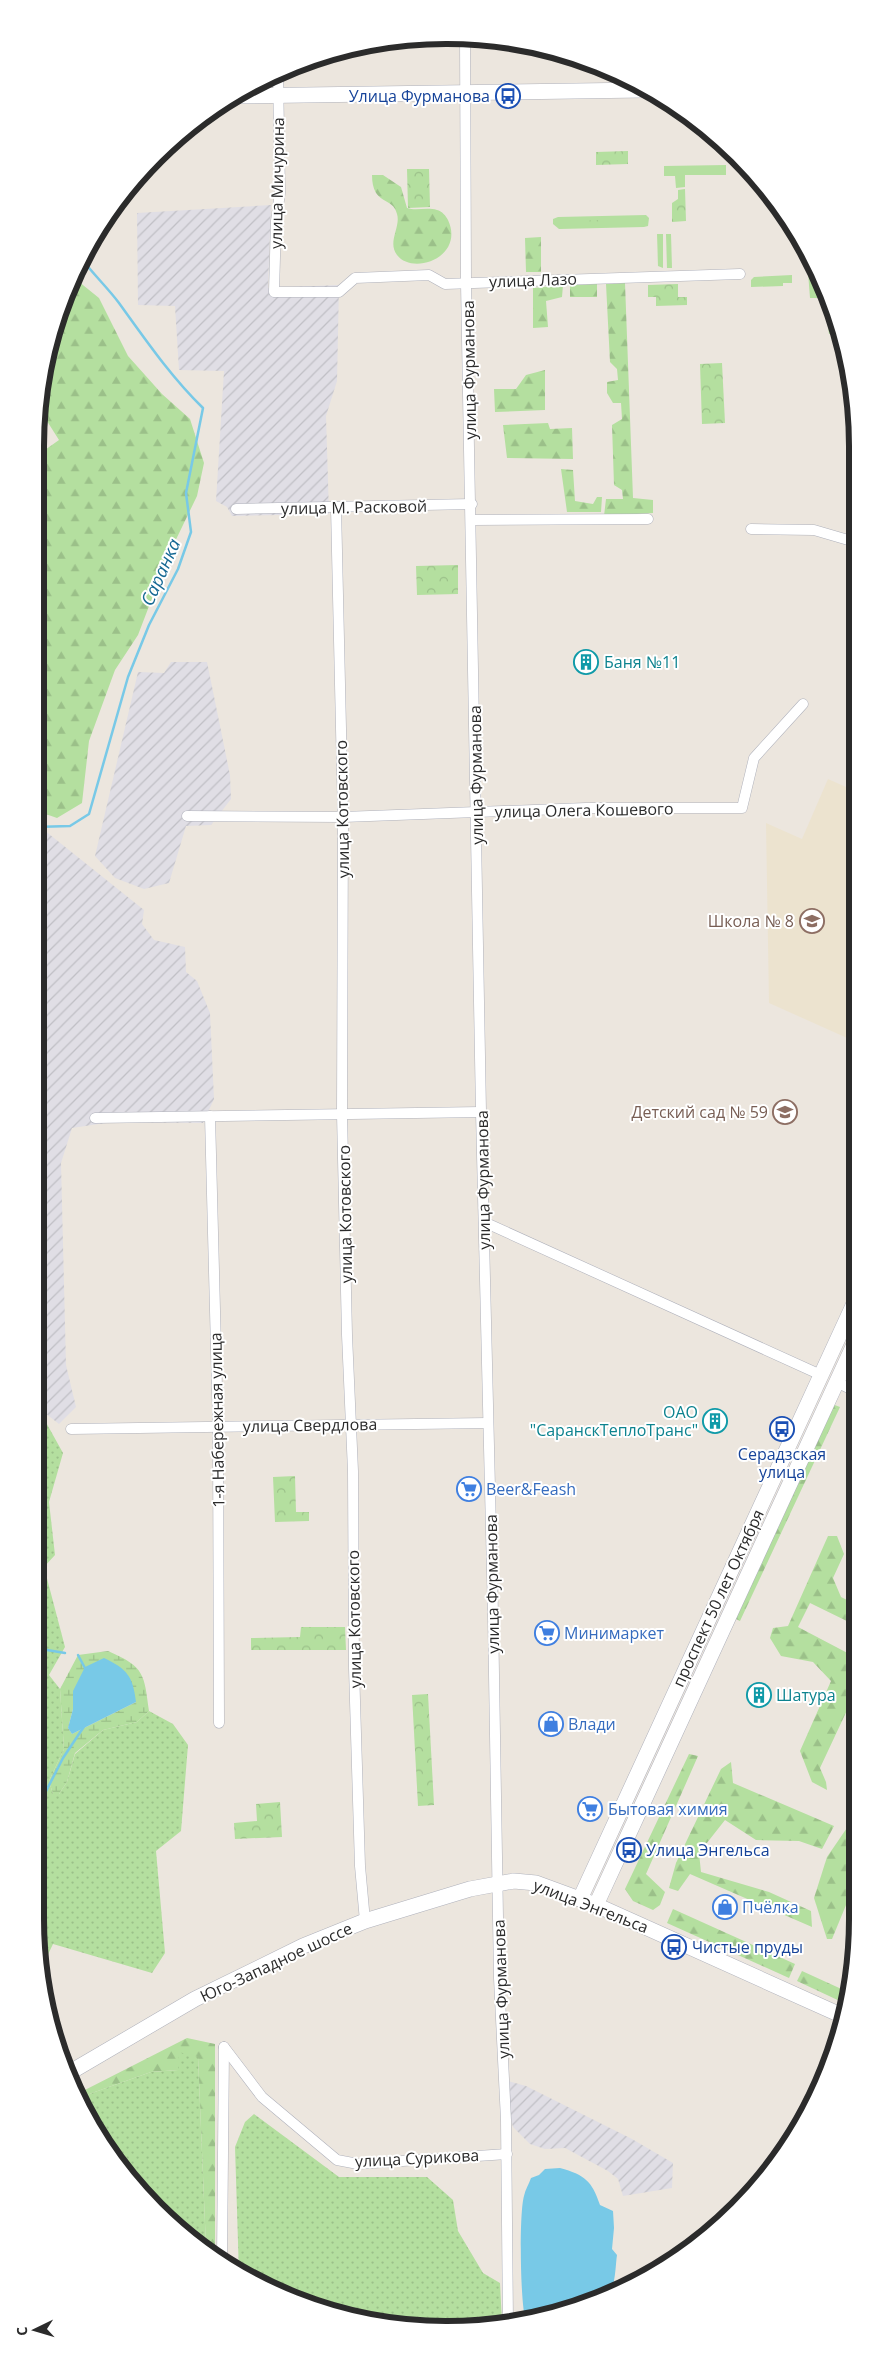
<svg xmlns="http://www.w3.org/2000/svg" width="893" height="2365" viewBox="0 0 893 2365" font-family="'Open Sans',sans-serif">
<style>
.industrial{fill:url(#industrial-furrows)}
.education{fill:#ece3cf}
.grass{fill:#b4df9f}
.forest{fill:url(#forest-firs)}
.wetland{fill:url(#wetland-marsh);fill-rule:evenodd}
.park{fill:url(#park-crowns)}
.garden{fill:url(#garden-dots)}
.water{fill:#78c9e7}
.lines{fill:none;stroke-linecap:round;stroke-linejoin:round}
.stream{stroke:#78c9e7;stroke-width:2.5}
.minor-casing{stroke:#afb1bb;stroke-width:11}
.secondary-casing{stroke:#afb1bb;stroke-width:16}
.minor{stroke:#fff;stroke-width:10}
.secondary{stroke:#fff;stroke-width:15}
.labels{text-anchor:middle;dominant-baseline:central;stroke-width:4;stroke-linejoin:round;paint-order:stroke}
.transit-label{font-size:16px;fill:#164399;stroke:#fff;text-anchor:start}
.street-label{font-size:16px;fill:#2b2b2b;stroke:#fff}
.culture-label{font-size:16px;fill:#0d838f;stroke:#fff;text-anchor:start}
.education-label{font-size:16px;fill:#785e54;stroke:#fff;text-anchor:end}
.shop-label{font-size:16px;fill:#366cbe;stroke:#fff;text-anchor:start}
.water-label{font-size:18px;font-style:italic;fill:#166994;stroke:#fff}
.rim{fill:none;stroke:#2b2b2b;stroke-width:6}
</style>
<defs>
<pattern id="industrial-furrows" width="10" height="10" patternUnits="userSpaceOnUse" patternTransform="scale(1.25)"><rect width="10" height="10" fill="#e0dee5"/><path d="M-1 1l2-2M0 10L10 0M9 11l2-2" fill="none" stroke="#c0bfc5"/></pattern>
<pattern id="forest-firs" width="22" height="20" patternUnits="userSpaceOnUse" patternTransform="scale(1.25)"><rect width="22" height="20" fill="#b4df9f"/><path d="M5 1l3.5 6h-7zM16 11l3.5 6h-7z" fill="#9bc089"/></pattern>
<pattern id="wetland-marsh" width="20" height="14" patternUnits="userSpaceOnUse" patternTransform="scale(1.25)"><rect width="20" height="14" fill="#b4df9f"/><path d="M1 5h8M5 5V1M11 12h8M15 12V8" fill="none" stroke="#9bc089"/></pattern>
<pattern id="park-crowns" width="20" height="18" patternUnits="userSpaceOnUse" patternTransform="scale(1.25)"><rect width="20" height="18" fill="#b4df9f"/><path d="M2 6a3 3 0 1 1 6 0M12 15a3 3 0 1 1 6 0" fill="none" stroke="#9bc089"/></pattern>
<pattern id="garden-dots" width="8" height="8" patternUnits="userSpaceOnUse" patternTransform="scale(1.25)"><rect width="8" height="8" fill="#b4df9f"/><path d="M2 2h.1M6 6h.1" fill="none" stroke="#9bc089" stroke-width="1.8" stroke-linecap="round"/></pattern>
</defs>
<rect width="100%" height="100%" fill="#ece6de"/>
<g class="industrial">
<path d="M271,205L268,288L339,285L337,381L326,416L329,514L232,516L227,507L216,501L224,371L179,370L175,306L138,305L137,213Z"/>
<path d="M171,662H207L230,775L231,799L211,825L186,826L169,883L144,889L115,878L95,856L138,672L164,673Z"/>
<path d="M39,826L144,910L142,924L154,940L185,947L186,972L197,981L210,1013L214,1099L203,1123L112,1122L72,1128L61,1163L66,1365L76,1407L59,1424L45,1413L35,1379V829Z"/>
<path d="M508,2081L526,2086L632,2139L673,2163L672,2188L623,2196L618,2179L608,2171L565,2148L545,2149L530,2144L513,2127L508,2109Z"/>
</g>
<path class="education" d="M828,779L855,791L856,1042L769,1003L766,823L802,839Z"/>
<g class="grass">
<path d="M726,165V175H685V187L676,188L675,176H664V166Z"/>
<path d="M646,215L649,218L648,226L644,227L559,229L553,224V219L558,217Z"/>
<path d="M657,234H663V268L658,266Z"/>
<path d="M666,234H671L672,268H667Z"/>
<path d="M808,272H818L836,333L829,334L824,298H810Z"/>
<path d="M792,275V283H783V286L751,287V280L754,277Z"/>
</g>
<g class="forest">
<path d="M372,175H383L401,187L407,208C416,211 427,207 437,210C442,211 446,216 448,220C465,257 413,276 397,255C387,242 401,227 397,214C393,196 372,206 372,175Z"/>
<path d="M541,237V272H526L525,238Z"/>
<path d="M73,277L99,298L128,356L162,394L190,419L204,463L197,496L169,554L138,635L115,670L89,741L82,803L57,818L40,812L35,813V457L59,440L40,410L49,340Z"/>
<path d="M625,283L633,498L653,500V513L604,516L606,499H623L622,490L614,485L612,425L622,419L621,403H613L607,393V382L618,380L617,369L610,362L606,284Z"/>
<path d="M597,284V297H570V285Z"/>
<path d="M563,285L562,297L546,301L548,327L533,328V288Z"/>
<path d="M545,370V410L495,412L494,389H516L526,375Z"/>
<path d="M548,423L550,429L572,428L573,459L507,458L503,425Z"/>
<path d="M561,469L573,470L575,501L593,504L597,497H602L601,512H567Z"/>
<path d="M832,1404L840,1407L740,1621L732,1617Z"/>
<path d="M828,1536H837L844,1554L833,1578L841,1597L857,1605V1626L810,1603L798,1627L857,1658V1689L820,1768L826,1782L827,1790L812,1782L800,1751L831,1681L813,1662L781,1656L770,1638L773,1628L788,1626Z"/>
<path d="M689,1754L698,1756L646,1874L665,1892L660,1905L653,1910L633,1901L625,1889Z"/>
<path d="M731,1762L733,1783L834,1826L822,1849L799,1841L756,1840L725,1820L699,1853L701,1872L769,1892L811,1911L812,1927L690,1874L678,1891L669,1888L676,1863L721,1769Z"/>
<path d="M851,1822H858V1876L832,1939H827L814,1898L827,1857Z"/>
<path d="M673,1909L795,1964L789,1978L667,1923Z"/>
<path d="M802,1971L848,1992L844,2003L797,1981Z"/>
<path d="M187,2038L215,2044V2253L206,2247L198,2057L178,2070L151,2072L78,2098L77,2094Z"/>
</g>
<path class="wetland" d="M108,1651C145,1667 144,1674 149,1711L137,1722L103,1730L75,1753L67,1782L59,1794H53L49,1781L64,1749L60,1689L78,1655ZM73,1691L136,1702L72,1734L68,1728L73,1709Z"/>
<g class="park">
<path d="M628,151V164L596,165V152Z"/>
<path d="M407,169H429L430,207L408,208Z"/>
<path d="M685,189L686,221L672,222V203L678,199V190Z"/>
<path d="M606,220V226L578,227L577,221Z"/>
<path d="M678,284V297H687V305L656,306V297H648V285Z"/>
<path d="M722,363L725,423L702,424L700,364Z"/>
<path d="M458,565V594L417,595L416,566Z"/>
<path d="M295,1476L296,1512H309V1521L275,1522L273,1477Z"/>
<path d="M301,1627H345L346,1650H251V1638L300,1637Z"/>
<path d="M428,1694L434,1805L418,1806L412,1695Z"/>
<path d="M280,1802L282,1837L235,1839L234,1823L257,1821L256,1804Z"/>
</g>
<g class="garden">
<path d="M35,1410L43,1417L63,1453L49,1502L55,1555L44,1567L65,1647L49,1675L60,1689L64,1749L49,1781L53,1794H59L67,1782L75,1754L103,1730L137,1722L149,1711L173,1724L188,1745L181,1831L156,1851L165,1953L152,1973L53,1944L43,1965L35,1918Z"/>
<path d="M179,2052L198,2057L206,2247L137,2190L90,2124L78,2098L151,2072L178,2070Z"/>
<path d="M254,2114L339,2177H427L453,2200L458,2231L483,2273L500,2283L502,2323L393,2326L315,2308L239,2274L235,2147L245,2122Z"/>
</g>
<g class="water">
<path d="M104,1658C127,1669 133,1676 136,1702L72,1734L68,1728L73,1709V1691L85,1667Z"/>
<path d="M560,2168C585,2175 592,2181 600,2205L613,2211L614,2228L612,2249L617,2255C615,2268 616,2292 604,2299L526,2322C520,2305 519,2213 524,2196C525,2190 529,2184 531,2178L539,2175L545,2169Z"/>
</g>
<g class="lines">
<g class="stream">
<path d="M35,827L70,826L89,814L128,677L149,625L178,569L191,532L186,493L203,408C171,377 145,339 119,303C107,287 93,274 81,258"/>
<path d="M35,1648L65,1653"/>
<path d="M78,1655L86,1670"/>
<path d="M35,1833L41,1801L63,1758L85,1725"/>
</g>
<defs>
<g id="minor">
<path d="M465,36L466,283L481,1112L493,1614L499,1978L506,2120L508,2323"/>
<path d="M278,73L280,193L276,221L274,292H339L355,278L429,275L445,284L740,274"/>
<path d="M336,507L343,817L342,1114L347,1335L353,1471L354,1668L360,1866L365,1921"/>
<path d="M236,509L472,504"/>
<path d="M472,520L648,519"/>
<path d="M751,529L814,530L855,542"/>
<path d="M187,816L343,817L586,808H742L754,758L803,704"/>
<path d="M210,1116L218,1427L219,1723"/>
<path d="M95,1118L481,1112"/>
<path d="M484,1222L821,1375"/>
<path d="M836,1382L857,1392"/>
<path d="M71,1429L488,1423"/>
<path d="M224,2047L262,2097L337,2160L358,2164L507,2154"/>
<path d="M222,2259L224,2047"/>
</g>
<g id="secondary">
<path d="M233,96L643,90"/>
<path d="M580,1899L857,1297"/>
<path d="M596,1905L857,1338"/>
<path d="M67,2074L195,1999L303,1946L365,1921L470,1889L514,1881L536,1883L596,1905L845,2017"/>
</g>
</defs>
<use href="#minor" class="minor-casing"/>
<use href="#secondary" class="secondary-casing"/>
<use href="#minor" class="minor"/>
<use href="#secondary" class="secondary"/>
</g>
<defs>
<symbol id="bus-ring" viewBox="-11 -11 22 22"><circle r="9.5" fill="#fff" stroke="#1a4fb4" stroke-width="1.5"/><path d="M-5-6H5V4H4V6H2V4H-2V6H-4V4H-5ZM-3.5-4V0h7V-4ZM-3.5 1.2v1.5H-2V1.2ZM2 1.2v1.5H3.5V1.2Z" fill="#1a4fb4"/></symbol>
<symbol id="building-ring" viewBox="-11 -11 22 22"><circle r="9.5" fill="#fff" stroke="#0f9aa8" stroke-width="1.5"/><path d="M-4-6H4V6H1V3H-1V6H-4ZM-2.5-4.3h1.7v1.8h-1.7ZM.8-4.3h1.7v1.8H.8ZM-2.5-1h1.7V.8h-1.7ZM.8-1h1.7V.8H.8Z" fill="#0f9aa8"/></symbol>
<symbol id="school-ring" viewBox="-11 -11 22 22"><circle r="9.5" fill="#fff" stroke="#8d6e63" stroke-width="1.5"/><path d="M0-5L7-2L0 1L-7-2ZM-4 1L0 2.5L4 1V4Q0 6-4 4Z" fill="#8d6e63"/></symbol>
<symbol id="supermarket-ring" viewBox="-11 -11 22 22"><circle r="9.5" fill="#fff" stroke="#3f7fe0" stroke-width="1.5"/><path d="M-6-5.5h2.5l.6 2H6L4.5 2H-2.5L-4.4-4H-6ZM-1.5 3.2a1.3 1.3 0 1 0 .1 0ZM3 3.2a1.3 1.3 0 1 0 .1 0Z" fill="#3f7fe0"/></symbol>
<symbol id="shop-ring" viewBox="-11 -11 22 22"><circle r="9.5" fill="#fff" stroke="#3f7fe0" stroke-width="1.5"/><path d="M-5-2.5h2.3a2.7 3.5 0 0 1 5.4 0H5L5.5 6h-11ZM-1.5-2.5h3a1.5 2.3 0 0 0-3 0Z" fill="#3f7fe0"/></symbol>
</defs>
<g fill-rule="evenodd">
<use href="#bus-ring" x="494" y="82" width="28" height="28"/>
<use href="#building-ring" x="572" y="648" width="28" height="28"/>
<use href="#school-ring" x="798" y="907" width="28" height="28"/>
<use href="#school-ring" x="771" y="1098" width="28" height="28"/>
<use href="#building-ring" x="701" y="1407" width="28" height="28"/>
<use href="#bus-ring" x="768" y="1415" width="28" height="28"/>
<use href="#supermarket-ring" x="455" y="1475" width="28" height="28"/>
<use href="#supermarket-ring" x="533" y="1619" width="28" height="28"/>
<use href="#building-ring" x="745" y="1681" width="28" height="28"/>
<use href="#shop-ring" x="537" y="1710" width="28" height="28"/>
<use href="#supermarket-ring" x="576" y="1795" width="28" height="28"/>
<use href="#bus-ring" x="615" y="1836" width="28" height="28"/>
<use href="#shop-ring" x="711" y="1893" width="28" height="28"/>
<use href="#bus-ring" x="660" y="1933" width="28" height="28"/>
</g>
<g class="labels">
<g class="transit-label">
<text x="490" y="96" text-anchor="end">Улица Фурманова</text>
<text x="782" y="1454" text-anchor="middle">Серадзская<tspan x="782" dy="18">улица</tspan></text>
<text x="646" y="1850">Улица Энгельса</text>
<text x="692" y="1947">Чистые пруды</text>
</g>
<g class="street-label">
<text transform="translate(277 183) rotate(-89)">улица Мичурина</text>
<text transform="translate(533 280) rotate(-2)">улица Лазо</text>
<text transform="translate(469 370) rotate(-91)">улица Фурманова</text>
<text transform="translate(354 507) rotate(-1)">улица М. Расковой</text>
<text transform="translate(476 775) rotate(-91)">улица Фурманова</text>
<text transform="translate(342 809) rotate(-91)">улица Котовского</text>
<text transform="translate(584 810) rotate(-1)">улица Олега Кошевого</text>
<text transform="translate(483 1180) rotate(-91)">улица Фурманова</text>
<text transform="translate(345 1214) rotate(-91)">улица Котовского</text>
<text transform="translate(217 1420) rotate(-91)">1-я Набережная улица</text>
<text transform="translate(310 1425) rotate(-1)">улица Свердлова</text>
<text transform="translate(492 1584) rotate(-91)">улица Фурманова</text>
<text transform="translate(718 1598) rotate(-65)">проспект 50 лет Октября</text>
<text transform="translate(354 1619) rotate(-91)">улица Котовского</text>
<text transform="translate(591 1906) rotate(21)">улица Энгельса</text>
<text transform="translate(276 1962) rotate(-25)">Юго-Западное шоссе</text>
<text transform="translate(501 1989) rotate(-92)">улица Фурманова</text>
<text transform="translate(417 2158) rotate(-3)">улица Сурикова</text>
</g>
<g class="culture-label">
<text x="604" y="662">Баня №11</text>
<text x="698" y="1412" text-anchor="end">ОАО<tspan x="698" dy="18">"СаранскТеплоТранс"</tspan></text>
<text x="776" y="1695">Шатура</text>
</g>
<g class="education-label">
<text x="794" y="921">Школа № 8</text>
<text x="768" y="1112">Детский сад № 59</text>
</g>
<g class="shop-label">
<text x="486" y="1489">Beer&amp;Feash</text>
<text x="564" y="1633">Минимаркет</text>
<text x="568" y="1724">Влади</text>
<text x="608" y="1809">Бытовая химия</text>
<text x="742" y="1907">Пчёлка</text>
</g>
<g class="water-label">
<text transform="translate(160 572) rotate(-66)">Саранка</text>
</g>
</g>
<path d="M0 0H893V2365H0ZM446 44H447A402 402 0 0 1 849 446V1919A402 402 0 0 1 447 2321H446A402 402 0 0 1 44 1919V446A402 402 0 0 1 446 44Z" fill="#fff" fill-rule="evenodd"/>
<path class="rim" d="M446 44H447A402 402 0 0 1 849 446V1919A402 402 0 0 1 447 2321H446A402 402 0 0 1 44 1919V446A402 402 0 0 1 446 44Z"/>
<g transform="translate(35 2330) rotate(265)" stroke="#ffffff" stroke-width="4" paint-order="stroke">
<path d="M0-4L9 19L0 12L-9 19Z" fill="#2b2b2b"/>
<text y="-8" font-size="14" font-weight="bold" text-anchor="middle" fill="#2b2b2b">С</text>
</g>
</svg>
